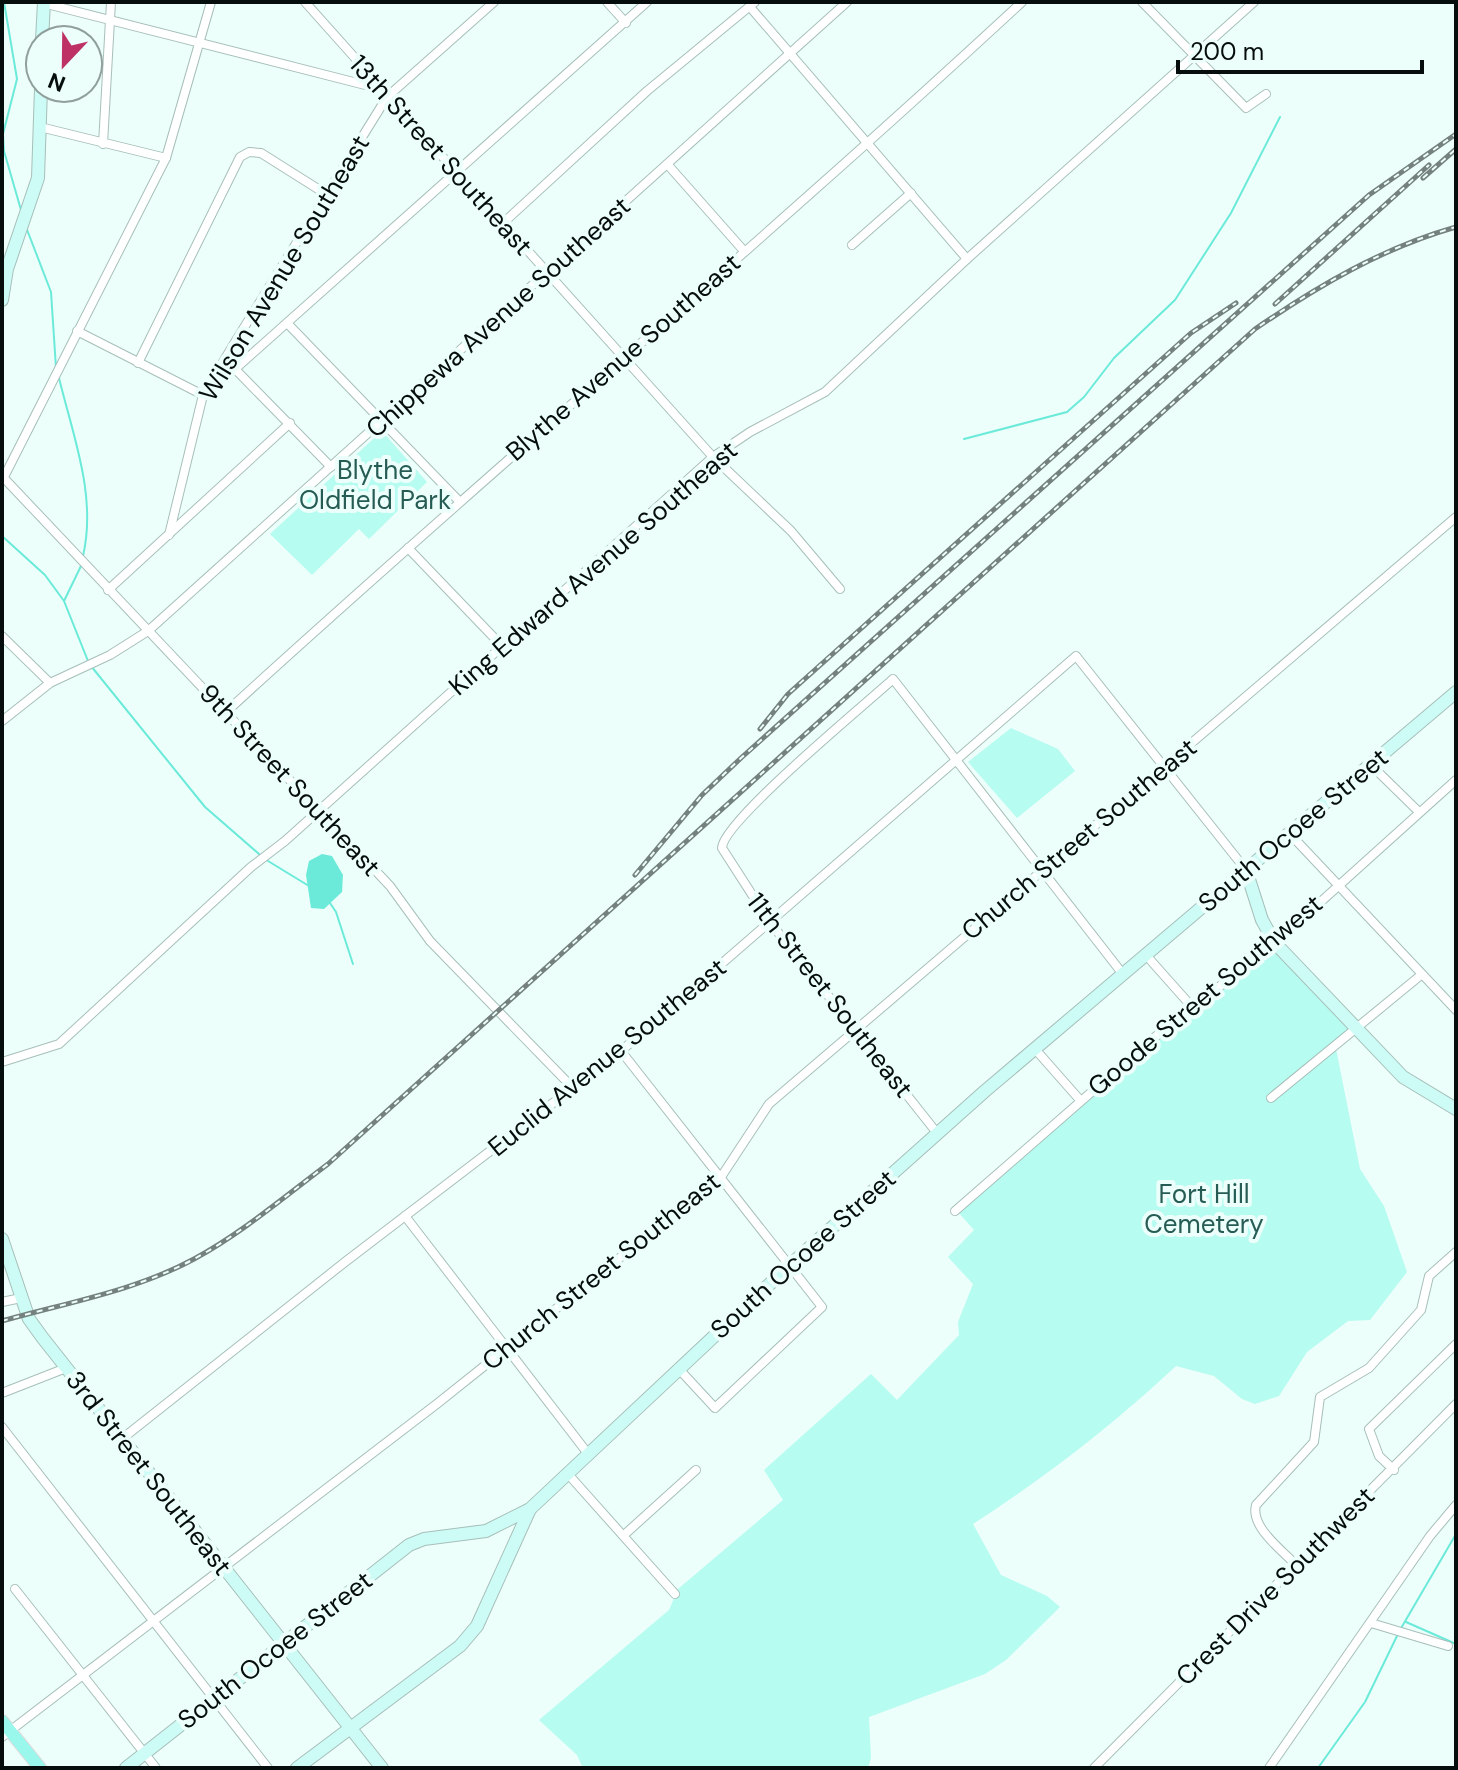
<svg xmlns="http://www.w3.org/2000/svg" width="1458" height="1770" viewBox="0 0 1458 1770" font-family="'DM Sans',sans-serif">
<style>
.green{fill:#b6fcf1}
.water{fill:#6bead9}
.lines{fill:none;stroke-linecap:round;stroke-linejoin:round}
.stream{stroke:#6bead9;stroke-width:2}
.street-casing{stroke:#a7bfba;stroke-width:10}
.secondary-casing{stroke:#a7bfba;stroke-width:14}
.primary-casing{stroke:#dcdddd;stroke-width:14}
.street{stroke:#fff;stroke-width:8}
.secondary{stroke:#cdfbf5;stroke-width:12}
.primary{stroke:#9af7ec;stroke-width:12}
.rail-casing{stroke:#74817f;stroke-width:5}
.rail{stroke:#ecfffb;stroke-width:2;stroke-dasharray:6;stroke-linecap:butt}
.labels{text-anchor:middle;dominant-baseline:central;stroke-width:8;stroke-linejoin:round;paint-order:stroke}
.street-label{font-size:26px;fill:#060e0d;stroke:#ecfffb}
.park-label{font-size:26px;fill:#275c55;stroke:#ecfffb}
</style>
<rect width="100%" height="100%" fill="#ecfffb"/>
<g class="green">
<path d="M382,431L427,482L369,539L359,529L312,575L270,534Z"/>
<path d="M1011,728L1058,749L1075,771L1017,818L968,762Z"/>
<path d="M1269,953H1279L1353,1033L1336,1049L1360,1169L1384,1206L1407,1272L1370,1320L1348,1321L1307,1352L1279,1396L1255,1404L1242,1399L1214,1376L1176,1366C1113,1425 1046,1477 973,1524L1001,1575L1047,1596L1060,1607L1006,1660L985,1674L869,1717L871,1758L868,1768H583L577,1755L539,1720L669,1610L678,1589L783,1500L764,1470L871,1374L897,1400L959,1335L958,1322L973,1284L948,1257L974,1230L958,1212L1151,1044Z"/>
</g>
<path class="water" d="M322,854L332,856L343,875L342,892L324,909L311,908L306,875L309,861Z"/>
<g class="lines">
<g class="stream">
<path d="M4,2L17,79L3,134L4,151L21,210"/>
<path d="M26,227L51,292L56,368"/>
<path d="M59,378C73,436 97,496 83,556"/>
<path d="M964,439L1067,412L1084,397L1114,358L1175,300L1231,213L1280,117"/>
<path d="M2,536L45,575L64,601L88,661"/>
<path d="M64,601L81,566"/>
<path d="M91,666L205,807L259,854"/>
<path d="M268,861L309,886"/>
<path d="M330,903L336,912L353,964"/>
<path d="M1406,1622L1456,1644"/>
<path d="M1400,1630L1456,1534"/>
<path d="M1318,1768L1365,1702L1397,1636"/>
</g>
<defs>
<g id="street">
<path d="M305,2L372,77L377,88L458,173L713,457L791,531L840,589"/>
<path d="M607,2L626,23"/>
<path d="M1142,2L1246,108L1266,94"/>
<path d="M43,3L377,88"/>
<path d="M750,7L967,259"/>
<path d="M40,127L166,158"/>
<path d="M103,144L111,2"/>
<path d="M668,165L744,251"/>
<path d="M502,224L647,91L755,2"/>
<path d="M852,245L911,193"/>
<path d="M287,323L459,501"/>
<path d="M77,331L203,395"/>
<path d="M138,363L240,157L249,152L261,153L326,194"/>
<path d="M235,369L331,467"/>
<path d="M212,383L235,369L647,2"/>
<path d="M2,476L390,886L430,941L573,1088"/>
<path d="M4,477L166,158L211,2"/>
<path d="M169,535L203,395L235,342L387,97L494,2"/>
<path d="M408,548L502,646"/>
<path d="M108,590L290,423"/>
<path d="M2,636L50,683"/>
<path d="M226,712C488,472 761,244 1022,2"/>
<path d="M2,721L50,683L110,655L148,631L847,2"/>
<path d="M1371,765L1418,811"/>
<path d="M1290,834L1456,1010"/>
<path d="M1145,954L1193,1008"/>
<path d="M1035,1049L1080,1100"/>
<path d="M621,1051L822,1307L715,1408L678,1368"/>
<path d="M2,1062L59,1044L251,867L285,841L713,457L750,432L825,392L967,259L1254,2"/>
<path d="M1271,1098L1421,975"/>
<path d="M937,1133L769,921L722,848C722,822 866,704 893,679L1122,973"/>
<path d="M955,1211L1150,1041L1275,943L1456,780"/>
<path d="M405,1216L589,1455"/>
<path d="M2,1302L21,1298"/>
<path d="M2,1393L66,1368"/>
<path d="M2,1427L268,1768"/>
<path d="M123,1438L345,1262L621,1051L1076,656L1246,870"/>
<path d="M1394,1470L1379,1456L1369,1429L1456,1344"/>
<path d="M568,1474L675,1594"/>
<path d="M624,1535L696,1470"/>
<path d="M1296,1565C1282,1550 1250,1527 1256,1505L1314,1442L1320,1397L1369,1368L1421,1310L1429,1276L1456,1252"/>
<path d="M15,1589L156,1768"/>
<path d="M1371,1623L1448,1646"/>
<path d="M2,1737L438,1403L721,1177L769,1104L1456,517"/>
<path d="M1094,1768L1456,1404"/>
<path d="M1269,1768L1430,1536L1456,1505"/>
</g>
<g id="secondary">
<path d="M42,40L44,2"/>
<path d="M2,300L7,269L38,178L41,88"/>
<path d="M1246,870L1262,920L1275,943L1403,1077L1456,1109"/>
<path d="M2,1239L29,1319L42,1337L382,1768"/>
<path d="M126,1768L409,1545L424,1539L486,1531L530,1509L789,1266L985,1091L1456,692"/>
<path d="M297,1768L460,1646L477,1626L530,1509"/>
</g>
<path id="primary" d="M2,1721L40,1768"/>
</defs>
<use href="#street" class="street-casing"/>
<use href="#secondary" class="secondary-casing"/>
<use href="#primary" class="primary-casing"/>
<use href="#street" class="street"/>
<use href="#secondary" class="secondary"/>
<use href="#primary" class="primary"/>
<defs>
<g id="rail">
<path d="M1423,178L1456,149"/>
<path d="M1275,304L1429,165"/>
<path d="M760,729L788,694L1191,333L1236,303"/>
<path d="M635,875L702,795L741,758L1369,195L1456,134"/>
<path d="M2,1321C65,1303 135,1291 194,1259C242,1233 284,1197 328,1164L1255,329C1318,286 1382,248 1456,227"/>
</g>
</defs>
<use href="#rail" class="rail-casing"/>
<use href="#rail" class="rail"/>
</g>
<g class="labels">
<g class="street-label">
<text transform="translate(441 155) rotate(48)">13th Street Southeast</text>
<text transform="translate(284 268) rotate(-59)">Wilson Avenue Southeast</text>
<text transform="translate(498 317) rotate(-42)">Chippewa Avenue Southeast</text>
<text transform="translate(623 357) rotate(-41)">Blythe Avenue Southeast</text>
<text transform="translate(593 568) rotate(-41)">King Edward Avenue Southeast</text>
<text transform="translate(290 780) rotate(47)">9th Street Southeast</text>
<text transform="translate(1293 830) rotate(-40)">South Ocoee Street</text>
<text transform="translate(1079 839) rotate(-40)">Church Street Southeast</text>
<text transform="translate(830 995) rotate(52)">11th Street Southeast</text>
<text transform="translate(1205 995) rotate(-40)">Goode Street Southwest</text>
<text transform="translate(607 1057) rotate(-39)">Euclid Avenue Southeast</text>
<text transform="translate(803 1254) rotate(-42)">South Ocoee Street</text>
<text transform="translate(601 1271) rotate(-39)">Church Street Southeast</text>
<text transform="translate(149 1473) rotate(52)">3rd Street Southeast</text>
<text transform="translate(1275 1586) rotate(-45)">Crest Drive Southwest</text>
<text transform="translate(275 1650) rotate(-38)">South Ocoee Street</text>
</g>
<g class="park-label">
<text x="375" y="470">Blythe<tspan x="375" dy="30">Oldfield Park</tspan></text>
<text x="1204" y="1194">Fort Hill<tspan x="1204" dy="30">Cemetery</tspan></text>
</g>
</g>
<rect width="1458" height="1770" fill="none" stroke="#060e0d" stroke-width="8"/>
<g transform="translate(64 64) rotate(202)"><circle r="38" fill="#ecfffb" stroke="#909f9c" stroke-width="2"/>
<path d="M0-6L14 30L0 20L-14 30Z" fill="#be3164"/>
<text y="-12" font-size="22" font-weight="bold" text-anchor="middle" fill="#060e0d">N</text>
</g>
<path d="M1178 60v12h244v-12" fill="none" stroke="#060e0d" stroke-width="4"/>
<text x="1190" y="60" font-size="24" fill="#060e0d" stroke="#ecfffb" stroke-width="6" paint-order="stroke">200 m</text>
</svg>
